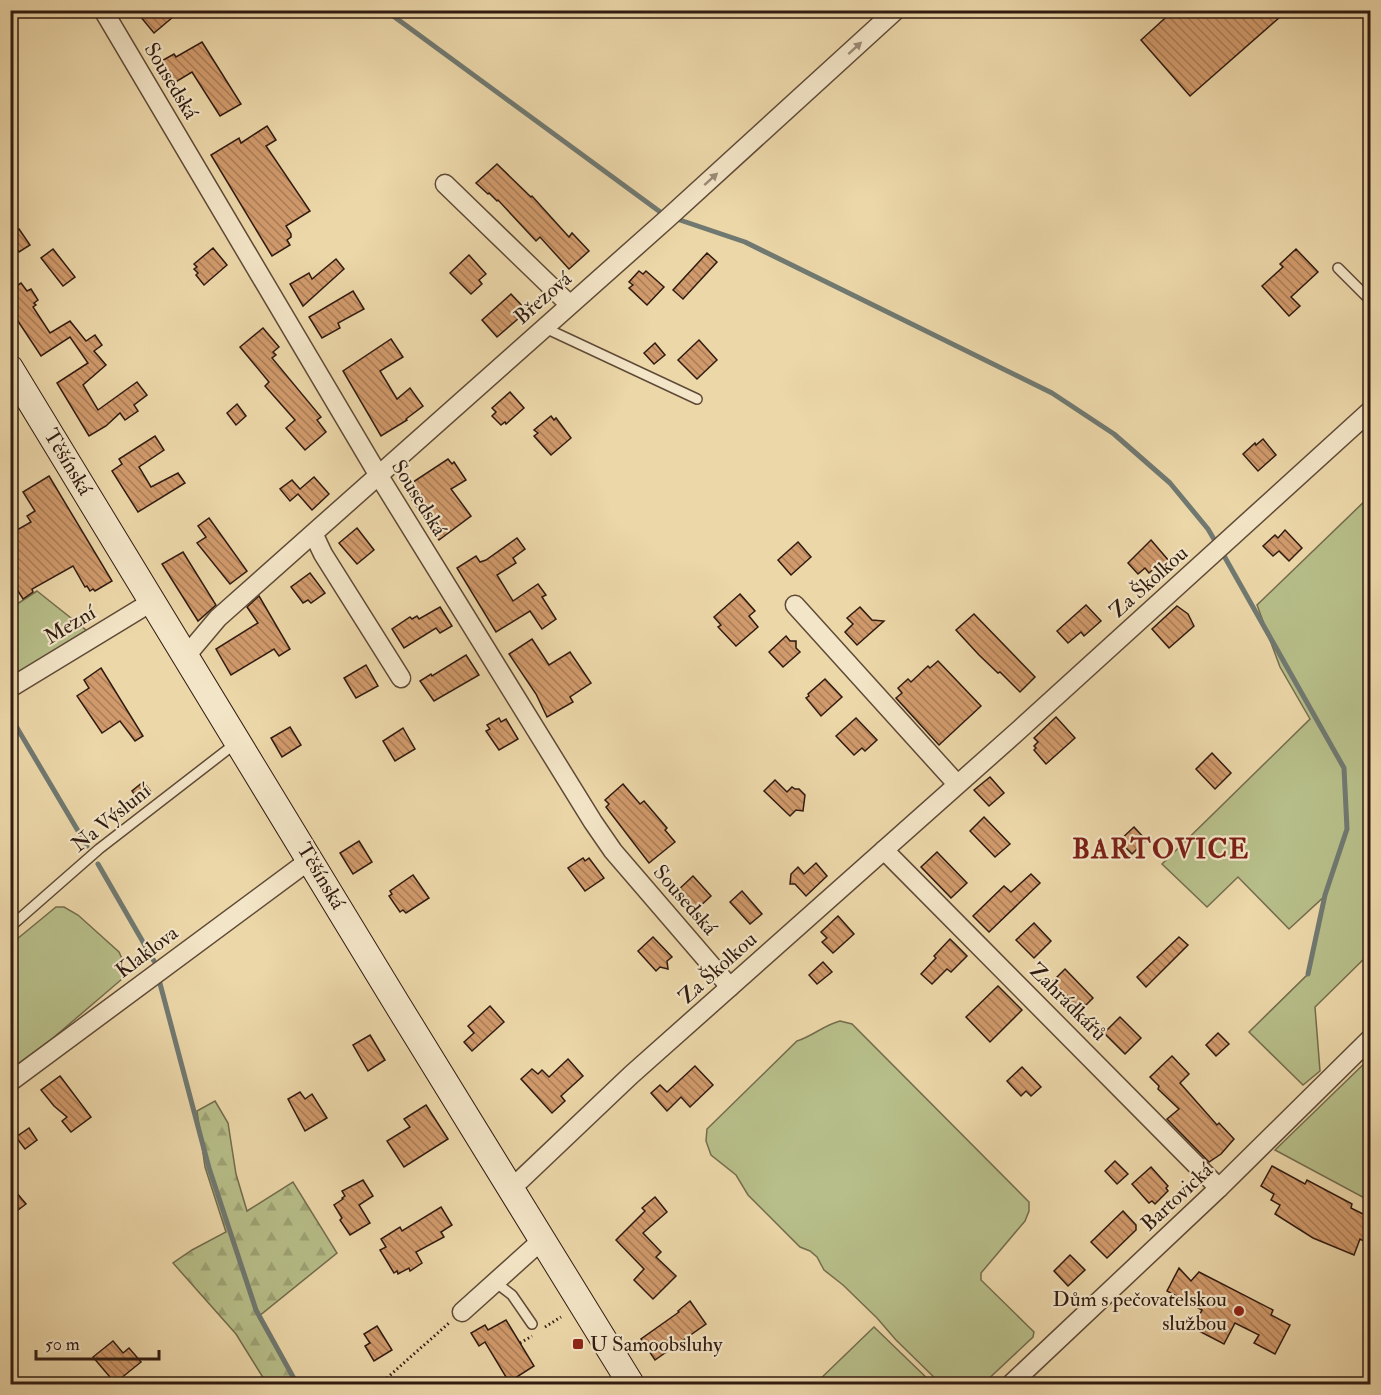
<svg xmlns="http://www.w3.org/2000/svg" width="1381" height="1395" viewBox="0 0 1381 1395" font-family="'IM FELL Double Pica',serif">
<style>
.grass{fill:#b7be89;stroke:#746c4d;stroke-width:1.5}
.forest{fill:url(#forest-firs);stroke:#746c4d;stroke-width:1.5}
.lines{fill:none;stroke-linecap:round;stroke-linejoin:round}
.stream{stroke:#707971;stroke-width:5}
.building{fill:url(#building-back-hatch);stroke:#301b11;stroke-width:1.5}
.lane-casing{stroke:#5f4a37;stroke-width:12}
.street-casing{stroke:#5f4a37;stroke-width:21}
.secondary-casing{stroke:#301b11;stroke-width:28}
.path{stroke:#301b11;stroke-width:3;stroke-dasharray:1.5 3;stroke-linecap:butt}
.lane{stroke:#f3e5c7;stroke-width:9}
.street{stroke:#f3e5c7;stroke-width:18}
.secondary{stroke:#f3e5c7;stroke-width:26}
.oneway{fill:#9b8a75}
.poi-dot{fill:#8f2418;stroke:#f3e5c7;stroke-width:2}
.labels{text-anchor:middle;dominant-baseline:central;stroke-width:4.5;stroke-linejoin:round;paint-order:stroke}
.street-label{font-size:21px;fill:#301b11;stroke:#f3e5c7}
.poi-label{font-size:21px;fill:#301b11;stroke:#f3e5c7;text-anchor:end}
.district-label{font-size:27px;font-weight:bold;letter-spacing:1.5px;fill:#7a1f14;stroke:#f3e5c7}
</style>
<defs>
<pattern id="forest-firs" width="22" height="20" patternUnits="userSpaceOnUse" patternTransform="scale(1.5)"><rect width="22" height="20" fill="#b7be89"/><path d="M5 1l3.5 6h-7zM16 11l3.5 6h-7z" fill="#9ea375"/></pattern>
<pattern id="building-back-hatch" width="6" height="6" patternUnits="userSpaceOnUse" patternTransform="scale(1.5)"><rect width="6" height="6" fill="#d19a6c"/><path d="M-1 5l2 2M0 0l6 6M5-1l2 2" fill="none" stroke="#aa7d57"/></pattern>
</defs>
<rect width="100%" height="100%" fill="#ecd7a9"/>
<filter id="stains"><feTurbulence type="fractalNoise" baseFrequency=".00333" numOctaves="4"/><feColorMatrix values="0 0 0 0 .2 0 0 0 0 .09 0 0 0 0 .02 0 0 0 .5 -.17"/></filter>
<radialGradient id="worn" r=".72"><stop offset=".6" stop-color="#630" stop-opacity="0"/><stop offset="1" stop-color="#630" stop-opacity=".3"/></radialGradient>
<g class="grass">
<path d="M1370,496V953L1315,1007L1320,1071L1303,1085L1249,1032L1308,974L1326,895L1289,929L1238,877L1207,907L1162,864L1310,719L1280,667L1257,605Z"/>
<path d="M37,591L91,634L11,685V608Z"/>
<path d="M56,907H64L78,915L119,952L123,961L122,979L53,1038L11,1069V944Z"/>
<path d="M840,1021L852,1024L1029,1202V1211L1025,1221L981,1273V1280L1034,1332L1033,1337L983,1384H941L896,1340L877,1318L843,1285L824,1270L817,1257L810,1251L800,1247L748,1195L736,1175L711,1155L706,1141L707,1129L797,1041C813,1036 824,1025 840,1021Z"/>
<path d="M1370,1058V1201L1275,1150Z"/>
<path d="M874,1327L933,1384H815Z"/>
</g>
<path class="forest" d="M215,1101L228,1123L236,1174L247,1211L293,1182L337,1253L258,1317L296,1384H267L236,1334L173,1263L192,1250L226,1232L205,1167L197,1111Z"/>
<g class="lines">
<g class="stream">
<path d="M385,10L663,214"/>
<path d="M674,218L745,242L1052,393L1114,434L1170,483L1208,529L1215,541"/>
<path d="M1223,554L1344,768L1347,829L1325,895L1308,974"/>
<path d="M10,716L87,846"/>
<path d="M98,864L154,961"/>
<path d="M158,976L209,1168L256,1310L297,1384"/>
</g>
</g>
<g class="building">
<path d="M135,10H166L173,17L154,33Z"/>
<path d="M1174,10H1288L1190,96L1141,40Z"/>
<path d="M202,42L241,104L220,116L192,72L169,86L156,64L174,54L176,57Z"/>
<path d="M267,126L276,140L266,146L310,211L286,226L291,234V237L287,240L290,245L272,256L211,155L239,138L241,143Z"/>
<path d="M497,164L531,197L532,196L569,237L572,233L589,251L569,269L540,237L536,241L498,200L497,201L489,193L488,194L476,183Z"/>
<path d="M19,229L30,245L19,252L10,239V234Z"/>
<path d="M213,248L227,265L204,285L196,275L198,273L194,269L197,267L194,264Z"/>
<path d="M53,249L75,277L63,286L41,258Z"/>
<path d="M1296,249L1318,272L1291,297L1300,306L1289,316L1262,286L1283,267L1280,264Z"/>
<path d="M707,253L717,262L683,299L673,290Z"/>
<path d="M469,255L486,274L479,280L482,284L471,294L450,273Z"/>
<path d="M336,259L344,269L303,306L290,284L309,273L312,279Z"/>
<path d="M639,271L643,274L646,271L664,287L647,305L629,288L633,285L629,282Z"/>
<path d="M21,283L27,291L31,289L38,300L34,303L36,305L33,307L50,333L70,321L86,341L95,335L102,345L94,351L106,365L83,385L98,410L137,382L147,395L134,405L138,411L125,420L120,413L106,426L89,436L57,383L88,363L70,337L41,356L10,309V290Z"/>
<path d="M353,291L364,309L338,323L340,328L322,338L309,317Z"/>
<path d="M511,294L527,311L497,337L482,320Z"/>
<path d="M263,328L279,347L273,352L276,355L272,358L321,417L317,420L326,432L305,450L286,428L295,420L265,386L269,382L240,347Z"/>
<path d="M391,339L403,357L380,371L397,399L410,388L423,406L406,419L407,420L381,436L343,371Z"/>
<path d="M699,340L717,360L697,379L678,360Z"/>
<path d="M655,343L665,355L654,364L644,353Z"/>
<path d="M510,392L524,408L506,424L505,422L501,425L492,416L496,412L492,408Z"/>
<path d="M237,404L246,416L236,425L227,413Z"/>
<path d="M551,416L554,420L556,418L571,438L551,455L534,436L538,433L534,430Z"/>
<path d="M155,436L164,450L139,467L151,487L178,473L185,483L138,512L112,471L122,464L119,459Z"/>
<path d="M1263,439L1276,455L1258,471L1243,454L1255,443L1256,445Z"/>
<path d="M448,459L452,464L454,462L466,480L451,489L471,516L439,540L404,488Z"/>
<path d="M49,476L112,581L95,591L93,589L90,591L87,586L85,587L73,566L32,589L33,592L23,599L10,578V534L31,522L27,516L35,511L23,492Z"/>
<path d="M314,477L329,494L312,510L298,494L290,501L280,489L292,480L300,489Z"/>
<path d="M209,518L247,571L230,584L197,543L206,537L198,526Z"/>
<path d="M357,528L374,550L357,564L339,543Z"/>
<path d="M1285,530L1302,548L1289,561L1279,551L1273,556L1263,546L1275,535L1278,538Z"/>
<path d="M517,538L525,549L513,558L516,563L497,575L513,601L538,584L546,595L542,597L556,619L542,629L530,611L496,632L457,568L476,556L480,562L486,560Z"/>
<path d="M1151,540L1169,561L1161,568H1155L1149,573L1145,568L1138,574L1128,563Z"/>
<path d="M798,542L811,557L791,575L778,560Z"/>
<path d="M183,552L216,605L198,621L162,564Z"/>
<path d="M310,573L325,593L311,603L308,600L303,603L291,587Z"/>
<path d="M740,594L755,611L749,616L758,627L736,646L718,627L721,625L714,617Z"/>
<path d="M259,596L290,649L279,656L274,649L231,675L216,649L258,623L247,607Z"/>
<path d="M1086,605L1101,621L1084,636L1081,632L1068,643L1057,631Z"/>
<path d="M1177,606L1188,614L1194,626L1169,648L1152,629Z"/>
<path d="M440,607L452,626L440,633L436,628L404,648L392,629L410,617L412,619L417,616L419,619Z"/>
<path d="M860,607L872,620L884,621L857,645L845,632L853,624L847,618Z"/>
<path d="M974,614L1035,677L1020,692L1000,672L998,673L979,655L956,630Z"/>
<path d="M786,636L790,641H796V648L800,652L783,667L769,652Z"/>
<path d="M532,639L549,665L570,652L591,683L570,697L573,702L547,717L536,694L509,654Z"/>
<path d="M466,655L479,675L434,701L420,681L431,674L432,676Z"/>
<path d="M938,661L981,706L939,745L896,698L902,693L898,688L908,679L911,682L928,666L930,668Z"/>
<path d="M366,665L378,686L356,698L344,678Z"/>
<path d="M101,668L143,736L135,741L120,721L102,733L77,696L89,688L84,680Z"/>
<path d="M825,679L842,697L821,716L806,698L809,696L808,694Z"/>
<path d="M1056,717L1075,738L1046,764L1034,750L1036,748L1034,746L1038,742L1034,738Z"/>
<path d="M499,718L501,722L506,719L518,739L499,750L486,731L490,729L487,725Z"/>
<path d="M856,718L877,740L865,751L862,748L854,755L836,736Z"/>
<path d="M290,727L301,745L282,757L271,738Z"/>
<path d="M403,728L415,749L395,761L383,741Z"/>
<path d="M1212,753L1231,773L1215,789L1196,769Z"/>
<path d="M990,777L1004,793L989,806L974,790Z"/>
<path d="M775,780L787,792L792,787L795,789H799L805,795L803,811L796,810L790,816L764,791Z"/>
<path d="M143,782L152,793L140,802L132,791Z"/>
<path d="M623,784L640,804L644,801L667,828L665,830L675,842L649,863L606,807L609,804L605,800Z"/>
<path d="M984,817L1010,844L995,857L970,831Z"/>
<path d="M1134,827L1146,840L1132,854L1119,841Z"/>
<path d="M359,841L372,862L353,874L340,853Z"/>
<path d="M937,852L967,883L951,898L921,867Z"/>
<path d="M583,858L585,861L589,858L604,878L585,891L568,868Z"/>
<path d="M816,863L827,876L806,896L795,884H790L791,874L798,867L804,874Z"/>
<path d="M1031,874L1040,883L989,932L973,916L1004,886L1011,892Z"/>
<path d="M413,875L429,898L406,913L403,910L400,912L389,896L392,894L390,891Z"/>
<path d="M693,876L711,896L697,909L695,906L690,911L674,894Z"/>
<path d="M742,891L762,914L750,924L730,902Z"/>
<path d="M838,916L854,934L833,953L822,942L827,938L821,932Z"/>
<path d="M1034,923L1051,941L1034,958L1016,940Z"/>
<path d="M653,937L672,957L667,961L668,969L660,967L656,971L638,951Z"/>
<path d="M1179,937L1188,945L1146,987L1137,977Z"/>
<path d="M950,939L967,956L951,972L947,969L932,984L921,974L936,958L934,956Z"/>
<path d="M823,962L832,972L817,984L809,975Z"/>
<path d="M1065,969L1093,998L1078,1013L1050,984Z"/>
<path d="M998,986L1022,1010L990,1042L966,1017Z"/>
<path d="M490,1006L504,1022L472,1051L464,1042L474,1033L468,1026Z"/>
<path d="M1120,1017L1141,1038L1125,1054L1104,1033Z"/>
<path d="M1218,1033L1229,1044L1216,1056L1206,1045Z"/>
<path d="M370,1035L385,1060L368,1071L353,1045Z"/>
<path d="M1172,1056L1189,1074L1180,1083L1217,1125L1219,1123L1234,1139L1221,1154L1209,1162L1167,1119L1179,1109L1158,1089L1159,1086L1150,1077Z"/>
<path d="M568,1059L583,1076L561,1096L565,1101L552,1113L521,1079L532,1069L538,1074L542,1070L549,1077Z"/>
<path d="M695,1066L713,1085L690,1107L681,1097L667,1111L651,1093L660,1085L667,1092Z"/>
<path d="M1022,1067L1041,1087L1031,1096L1026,1091L1021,1096L1007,1081Z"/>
<path d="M60,1076L91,1117L71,1132L62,1121L67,1117L54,1106L41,1090Z"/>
<path d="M300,1092L305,1099L312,1094L327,1118L305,1131L288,1099Z"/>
<path d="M426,1105L448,1139L404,1167L387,1141L410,1127L404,1119Z"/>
<path d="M29,1128L37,1140L25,1149L16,1137Z"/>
<path d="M1115,1161L1128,1174L1117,1184L1105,1171Z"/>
<path d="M1272,1166L1305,1184L1307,1180L1352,1204L1351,1208L1371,1218V1245L1360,1239L1354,1255L1313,1238L1275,1214L1280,1205L1271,1200L1274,1194L1261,1186Z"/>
<path d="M1151,1167L1168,1186L1166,1188L1168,1191L1155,1204L1152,1201L1149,1203L1132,1184Z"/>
<path d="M363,1180L373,1196L359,1205L370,1223L350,1235L340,1220L342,1218L334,1205L343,1199L342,1198L345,1196L342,1191Z"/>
<path d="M10,1185L26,1204L10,1216Z"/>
<path d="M655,1197L667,1212L643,1233L661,1252L656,1257L676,1276L653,1299L634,1280L644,1269L616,1240L645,1211L642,1208Z"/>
<path d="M441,1207L452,1225L441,1232L444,1237L416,1252L422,1263L410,1271L409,1268L398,1274L397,1271L394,1273L380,1250L386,1247L381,1239L400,1227L402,1231Z"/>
<path d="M1123,1211L1136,1225V1230L1107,1258L1091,1242Z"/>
<path d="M1070,1255L1085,1270L1068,1286L1054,1271Z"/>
<path d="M1179,1268L1191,1281L1199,1272L1273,1310L1271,1315L1290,1325L1275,1354L1254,1343L1259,1335L1235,1323L1224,1344L1193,1328L1202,1310L1167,1291Z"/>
<path d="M690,1301L706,1324L655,1360L641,1339L679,1312L678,1311Z"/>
<path d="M506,1320L534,1366L509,1382L485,1342L479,1346L471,1333L485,1325L488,1330Z"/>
<path d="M377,1326L392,1350L374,1361L365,1346L370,1343L364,1334Z"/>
<path d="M113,1341L123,1353L129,1348L141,1362L115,1383L93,1357Z"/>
</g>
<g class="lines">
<defs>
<g id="lane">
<path d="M1338,268L1370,300"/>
<path d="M543,327L697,399"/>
<path d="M10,927L99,849L236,743"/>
<path d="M495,1282L512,1295L532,1324"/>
</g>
<g id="street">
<path d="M103,10L379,476L593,822L613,851L730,987"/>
<path d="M445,184L569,304"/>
<path d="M314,535L323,554L401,678"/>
<path d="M795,605L957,784"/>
<path d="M186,656L218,618L668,218L896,10"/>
<path d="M10,688L153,601"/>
<path d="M884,850L1219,1188"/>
<path d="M10,1082L311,859"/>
<path d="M511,1189L631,1075L1019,730L1370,411"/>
<path d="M462,1312L542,1240"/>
<path d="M1011,1384L1219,1188L1370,1039"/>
</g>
<path id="secondary" d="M10,368L397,1004L631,1384"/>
</defs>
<use href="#lane" class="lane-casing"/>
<use href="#street" class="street-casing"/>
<use href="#secondary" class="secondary-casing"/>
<g class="path">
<path d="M545,1327L561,1317"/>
<path d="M520,1343L532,1336"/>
<path d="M380,1384L449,1323"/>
</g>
<use href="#lane" class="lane"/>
<use href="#street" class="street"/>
<use href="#secondary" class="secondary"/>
</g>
<defs><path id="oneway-solid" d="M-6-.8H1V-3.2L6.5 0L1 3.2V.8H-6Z" transform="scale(1.5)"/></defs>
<g class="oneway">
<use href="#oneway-solid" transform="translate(855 48) rotate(-42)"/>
<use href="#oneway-solid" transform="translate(711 179) rotate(-42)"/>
</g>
<g class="poi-dot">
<circle cx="1239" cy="1311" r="6"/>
<rect x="572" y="1338" width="12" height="12" rx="3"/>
</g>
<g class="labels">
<g class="street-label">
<text transform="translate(171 81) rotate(59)">Sousedská</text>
<text transform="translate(543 298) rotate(-41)">Březová</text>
<text transform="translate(68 462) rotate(59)">Těšínská</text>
<text transform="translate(419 498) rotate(58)">Sousedská</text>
<text transform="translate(1149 582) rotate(-42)">Za Školkou</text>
<text transform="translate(70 625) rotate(-31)">Mezní</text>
<text transform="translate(111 818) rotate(-39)">Na Výsluní</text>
<text transform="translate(321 876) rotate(59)">Těšínská</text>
<text transform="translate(685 900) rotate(49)">Sousedská</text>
<text transform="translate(147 952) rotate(-37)">Klaklova</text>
<text transform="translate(718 968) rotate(-42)">Za Školkou</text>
<text transform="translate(1068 1002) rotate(45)">Zahrádkářů</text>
<text transform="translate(1177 1197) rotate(-43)">Bartovická</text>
</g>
<g class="poi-label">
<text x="1227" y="1299">Dům s pečovatelskou<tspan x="1227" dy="24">službou</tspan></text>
<text x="590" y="1344" text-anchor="start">U Samoobsluhy</text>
</g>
<g class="district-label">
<text x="1161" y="849">BARTOVICE</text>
</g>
</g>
<rect width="1381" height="1395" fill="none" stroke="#ecd7a9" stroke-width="36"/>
<rect x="12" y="12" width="1357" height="1371" fill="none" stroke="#301b11" stroke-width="3"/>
<rect x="18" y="18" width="1345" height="1359" fill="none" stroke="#301b11" stroke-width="1.5"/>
<path d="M36 1350v9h123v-9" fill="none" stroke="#301b11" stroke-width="3"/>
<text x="45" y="1350" font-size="18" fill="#301b11" stroke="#f3e5c7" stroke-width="4.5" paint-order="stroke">50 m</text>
<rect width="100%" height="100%" filter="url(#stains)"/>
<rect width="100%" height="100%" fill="url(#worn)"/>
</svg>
